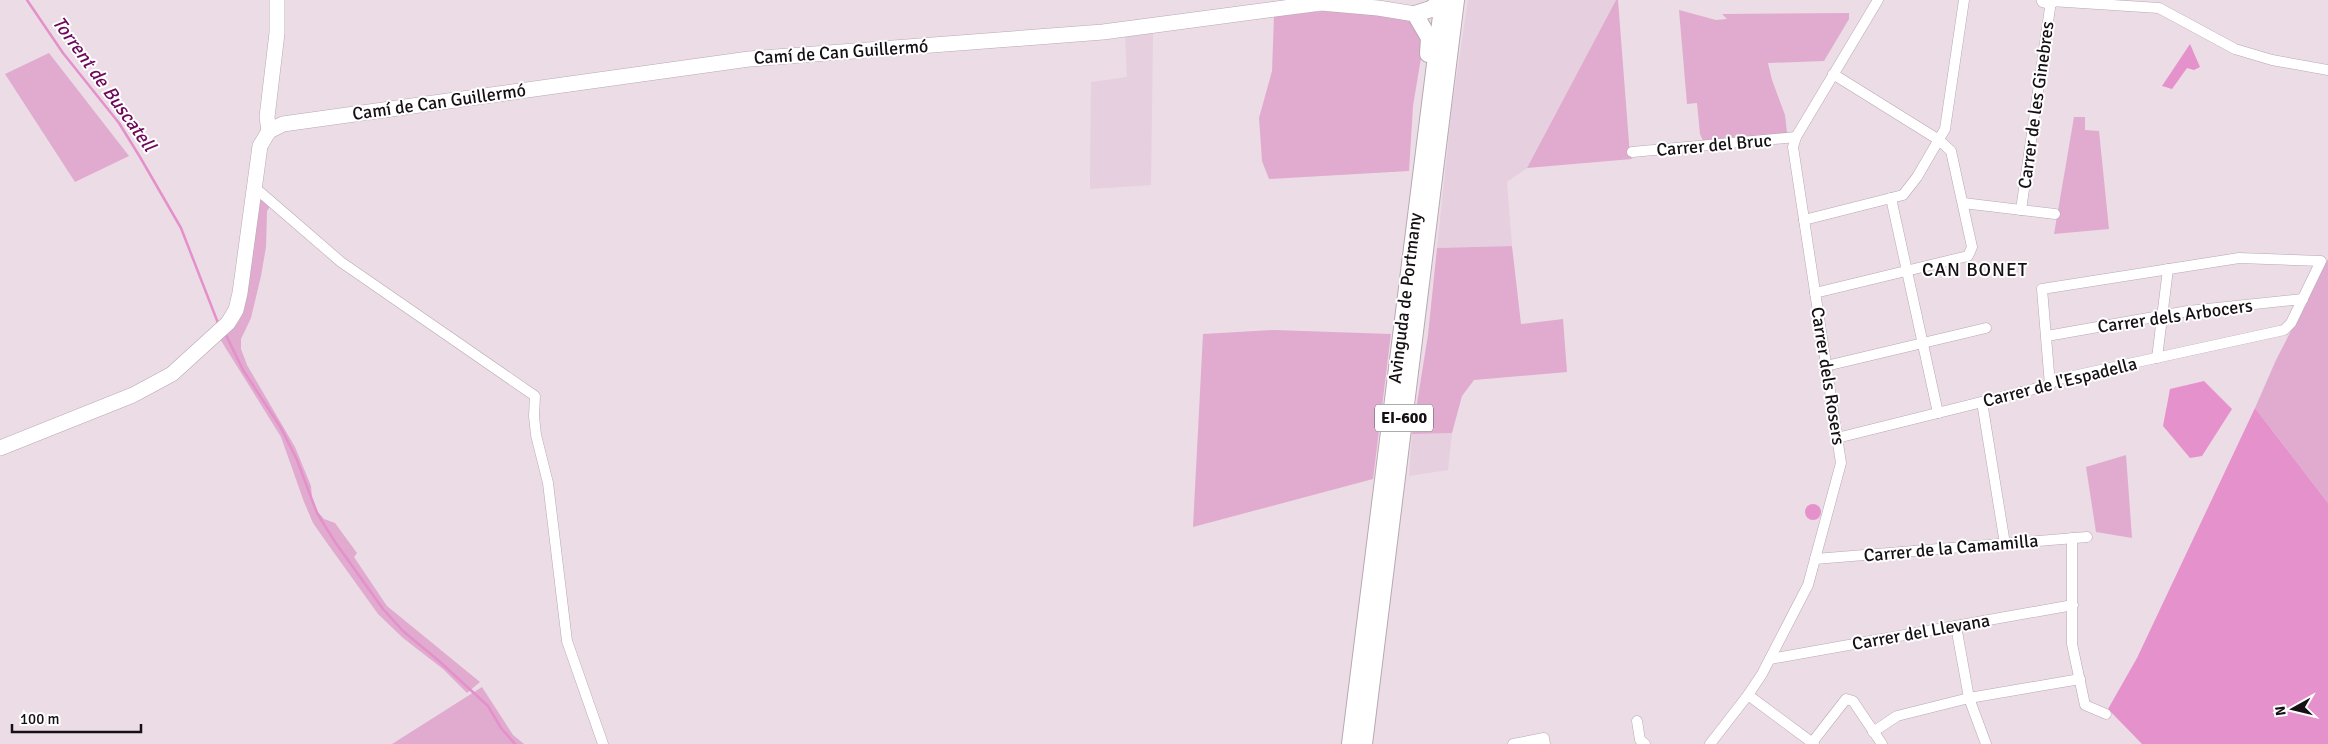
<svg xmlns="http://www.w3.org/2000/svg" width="2328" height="744" viewBox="0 0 2328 744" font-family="Signika,sans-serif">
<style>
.built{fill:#e6cfde}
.green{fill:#e0abcf}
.forest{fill:#e591cc}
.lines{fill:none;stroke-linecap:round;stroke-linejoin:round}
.stream{stroke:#e490cb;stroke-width:2.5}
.street-casing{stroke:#b7a8b2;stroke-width:11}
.secondary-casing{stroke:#b7a8b2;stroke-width:16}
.primary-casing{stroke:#b7a8b2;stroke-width:18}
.street{stroke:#fff;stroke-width:10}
.secondary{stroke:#fff;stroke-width:15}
.primary{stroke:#fff;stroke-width:16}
.labels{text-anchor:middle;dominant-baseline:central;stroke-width:4;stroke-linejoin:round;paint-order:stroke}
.shield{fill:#fff;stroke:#5b585a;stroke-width:1}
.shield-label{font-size:16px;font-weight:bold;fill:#151014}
.street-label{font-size:18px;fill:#151014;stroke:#fff}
.water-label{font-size:19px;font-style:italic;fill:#6f085b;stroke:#fff}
.neighbourhood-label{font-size:19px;letter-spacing:1px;fill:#151014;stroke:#fff}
</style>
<rect width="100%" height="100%" fill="#ecdce6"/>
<g class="built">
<path d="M1468,0H1616L1527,168L1507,182L1512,246L1437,248L1452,107Z"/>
<path d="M1153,33L1151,185L1090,189L1091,82L1127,77L1125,36Z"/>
<path d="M1452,433L1448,470L1409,476L1412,434Z"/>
</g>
<g class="green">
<path d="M1616,0H1618L1630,156L1632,159L1527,168Z"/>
<path d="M1679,10L1716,20L1727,19L1722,14L1849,13V19L1824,61L1768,63L1772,80L1785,115L1788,141L1706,148L1700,134L1697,103L1687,104Z"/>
<path d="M1323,11L1367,13L1411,21L1419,33L1423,46L1413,106L1409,171L1269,179L1262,161L1259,118L1272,71L1274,16Z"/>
<path d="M49,53L129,156L75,182L5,74Z"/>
<path d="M2074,117H2085V130L2099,131L2109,229L2054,234Z"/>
<path d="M264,200L271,205L267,211L266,247L261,276L251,318L241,339V349L247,365L295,447L311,486L312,498L318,512L324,519L335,523L357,553L354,557L387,606L480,682L467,693L443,669L403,638L378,614L327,543L313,523L304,502L281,437L220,339L239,321L244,306L258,201Z"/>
<path d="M1512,246L1521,324L1563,319L1567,372L1474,380L1462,396L1452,433L1412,434L1428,335L1437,248Z"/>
<path d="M2328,259V503L2255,408L2276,360Z"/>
<path d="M1274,330L1391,334L1373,479L1193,527L1203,334Z"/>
<path d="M2126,455L2132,538L2096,532L2086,467Z"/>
<path d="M482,687L513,735L524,744H392Z"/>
</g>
<g class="forest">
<path d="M2190,44L2200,67L2194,70L2187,68L2172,89L2162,86Z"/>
<path d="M2204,381L2232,409L2202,456L2190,458L2163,426L2170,389Z"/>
<path d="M2255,408L2328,503V744H2142L2108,709L2137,658Z"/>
<circle cx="1813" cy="512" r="8"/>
</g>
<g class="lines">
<g class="stream">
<path d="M27,0L63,53L119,123L140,157L181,228L218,323"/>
<path d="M226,335L243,370L281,428L297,460L317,513L335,542L383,609L403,631L439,661L488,706L501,728L515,744"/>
</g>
<defs>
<g id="street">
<path d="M1632,152L1796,137"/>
<path d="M253,186L341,262L535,396L534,416L536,435L548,483L567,641L603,744"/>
<path d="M1891,198L1938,413"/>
<path d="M1963,203L2055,214"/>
<path d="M2021,210L2051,1L2159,8L2235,49L2272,60L2328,70"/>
<path d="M1804,220L1903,195L1917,177L1945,129L1964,0"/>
<path d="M1815,293L1968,256L1972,247L1951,151L1939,140L1833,74"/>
<path d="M2047,336L2188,311L2303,299"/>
<path d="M2157,358L2168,269"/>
<path d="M1826,366L1986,328"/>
<path d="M1982,402L2005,544"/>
<path d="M1837,438L2050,385L2055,380L2284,330L2291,323L2321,261L2239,258L2042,289L2050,385"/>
<path d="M2072,538V644L2085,705L2106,714"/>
<path d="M1815,559L2087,537"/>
<path d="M1956,626L1969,698L1986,744"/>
<path d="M1770,659L2073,605"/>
<path d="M1748,695L1814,744"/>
<path d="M1637,721L1640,740L1645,744"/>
<path d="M1873,732L1897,716L1969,698L2080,679"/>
<path d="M1513,744L1544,738L1545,744"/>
<path d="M1710,744L1748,695L1762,674L1808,585L1841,463L1793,147L1796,137L1878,0"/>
<path d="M1811,744L1846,699L1853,701L1882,744"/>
</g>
<g id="secondary">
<path d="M2044,0L2051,1"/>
<path d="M269,131L267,117L277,33V0"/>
<path d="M0,448L133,395L172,374L228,323L236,310L240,293L260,146L269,131L283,124L749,59L1103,32L1321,3L1378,8L1415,14"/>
</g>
<g id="primary">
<path d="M1428,54L1429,38L1415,14L1431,9L1442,0"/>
<path d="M1350,744L1443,0"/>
<path d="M1364,744L1456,0"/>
</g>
</defs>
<use href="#street" class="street-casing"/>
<use href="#secondary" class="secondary-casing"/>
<use href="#primary" class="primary-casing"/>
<use href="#street" class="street"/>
<use href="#secondary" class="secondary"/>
<use href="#primary" class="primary"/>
</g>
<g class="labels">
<rect class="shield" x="1375" y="404.5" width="58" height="27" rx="4"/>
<g class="shield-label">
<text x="1404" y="418">EI-600</text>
</g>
<g class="street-label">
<text transform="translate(841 52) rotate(-4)">Camí de Can Guillermó</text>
<text transform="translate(439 102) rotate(-8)">Camí de Can Guillermó</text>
<text transform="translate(2036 105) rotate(-82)">Carrer de les Ginebres</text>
<text transform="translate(1714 145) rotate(-5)">Carrer del Bruc</text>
<text transform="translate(1405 298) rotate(-83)">Avinguda de Portmany</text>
<text transform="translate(2175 316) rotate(-8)">Carrer dels Arbocers</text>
<text transform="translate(1828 376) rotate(81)">Carrer dels Rosers</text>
<text transform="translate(2060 382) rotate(-14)">Carrer de l'Espadella</text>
<text transform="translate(1951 548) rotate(-5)">Carrer de la Camamilla</text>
<text transform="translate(1921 632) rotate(-10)">Carrer del Llevana</text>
</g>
<g class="water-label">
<text transform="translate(104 84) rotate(54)">Torrent de Buscatell</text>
</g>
<g class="neighbourhood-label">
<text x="1975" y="270">CAN BONET</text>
</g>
</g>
<g transform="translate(2293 709) rotate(262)" stroke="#ffffff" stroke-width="4" paint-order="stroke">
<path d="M0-4L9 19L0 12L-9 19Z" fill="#151014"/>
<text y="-8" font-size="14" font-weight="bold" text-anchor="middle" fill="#151014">N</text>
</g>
<path d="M12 724v8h129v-8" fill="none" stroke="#151014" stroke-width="2.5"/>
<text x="20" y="724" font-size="15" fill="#151014" stroke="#ffffff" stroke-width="4" paint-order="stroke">100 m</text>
</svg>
